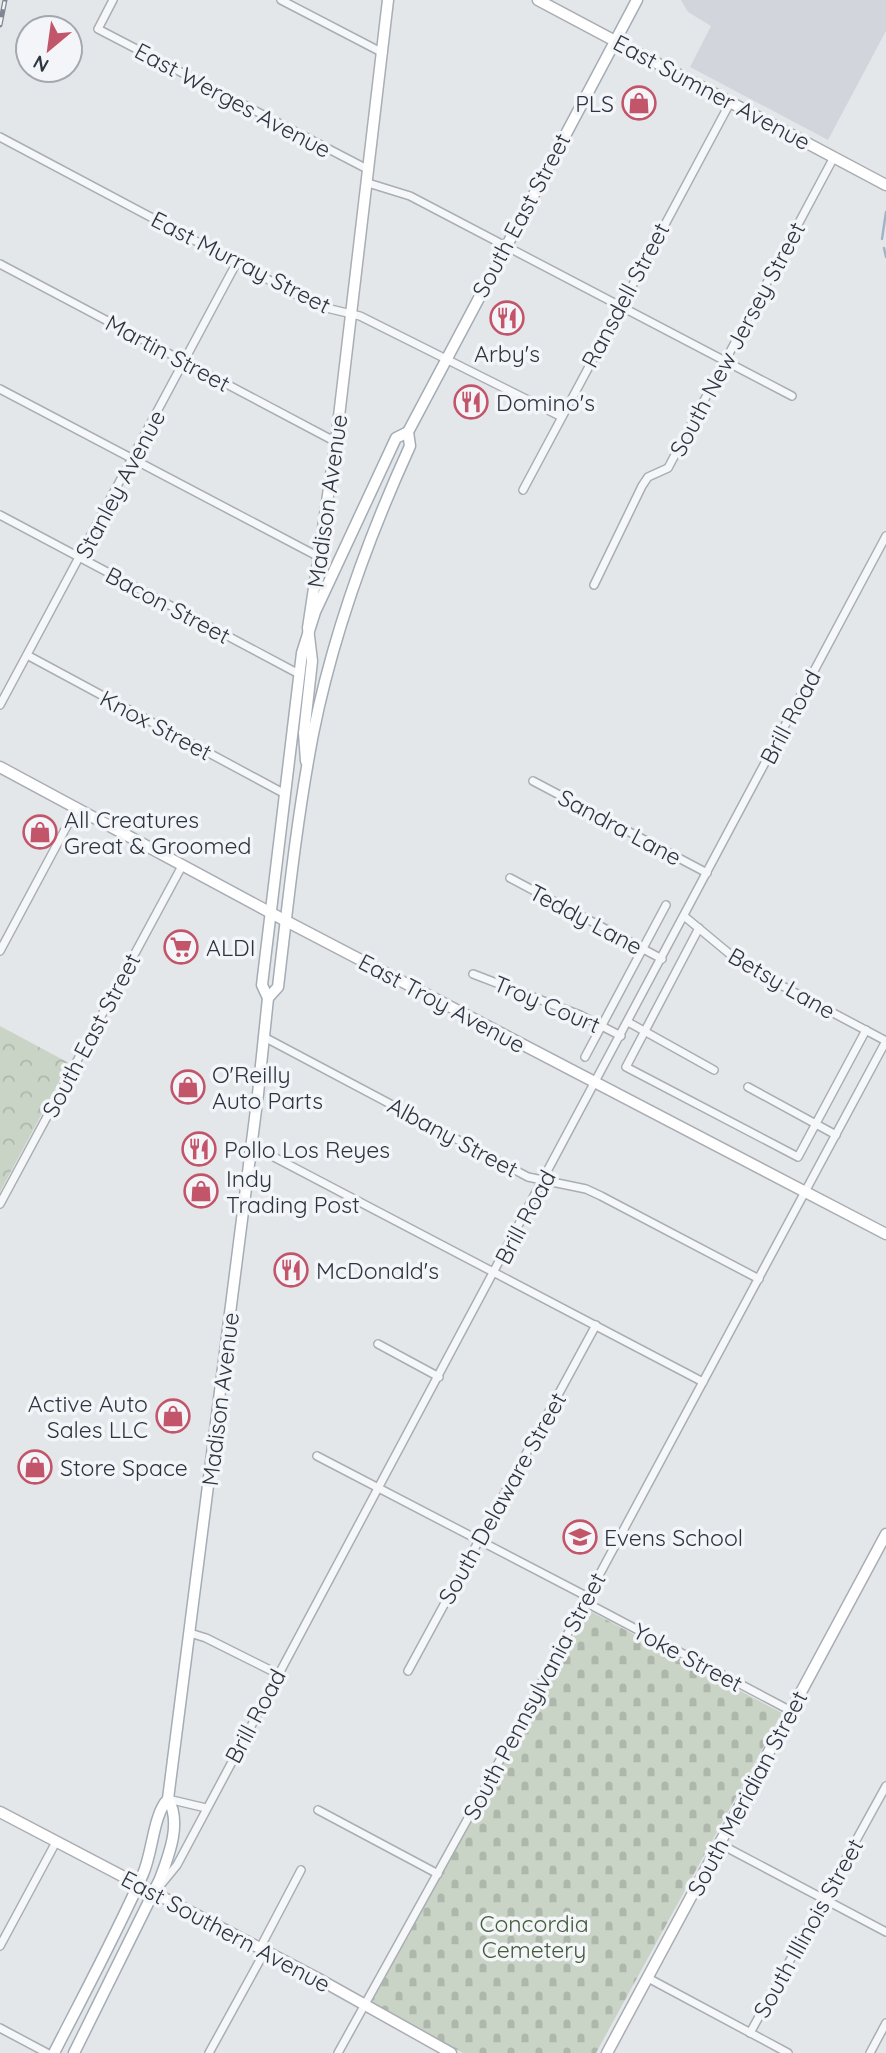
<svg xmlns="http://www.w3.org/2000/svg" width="886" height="2053" viewBox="0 0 886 2053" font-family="Quicksand,sans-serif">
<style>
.built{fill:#d2d6dc}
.cemetery{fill:url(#cemetery-stones)}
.park{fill:url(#park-crowns)}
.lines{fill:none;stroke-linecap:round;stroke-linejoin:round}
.stream{stroke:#a2b5c7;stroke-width:2.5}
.street-casing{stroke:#a9aeb4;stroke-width:10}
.secondary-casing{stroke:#a9aeb4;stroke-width:13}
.primary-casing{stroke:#a4acb5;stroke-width:13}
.street{stroke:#f6f7f9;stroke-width:7}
.secondary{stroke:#fff;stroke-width:10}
.primary{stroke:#fff;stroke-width:10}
.rail-casing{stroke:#7f8793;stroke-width:5}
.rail{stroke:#f3f5f8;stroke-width:2.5;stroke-dasharray:8;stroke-linecap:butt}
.labels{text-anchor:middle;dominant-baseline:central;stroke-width:7;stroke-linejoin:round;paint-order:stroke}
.street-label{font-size:23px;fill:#2d3541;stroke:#f3f5f8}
.poi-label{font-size:23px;fill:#2d3541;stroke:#f3f5f8;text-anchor:start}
.park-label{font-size:23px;fill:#435c3b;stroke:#f3f5f8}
</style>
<defs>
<pattern id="cemetery-stones" width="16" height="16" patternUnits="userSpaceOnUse" patternTransform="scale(1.75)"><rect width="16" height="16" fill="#cad4c6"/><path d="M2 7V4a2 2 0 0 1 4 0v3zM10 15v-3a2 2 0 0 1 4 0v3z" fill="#aeb7ab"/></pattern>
<pattern id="park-crowns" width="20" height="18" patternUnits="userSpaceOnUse" patternTransform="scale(1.75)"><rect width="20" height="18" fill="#cad4c6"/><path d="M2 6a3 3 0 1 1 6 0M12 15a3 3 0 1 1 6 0" fill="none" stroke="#aeb7ab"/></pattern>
</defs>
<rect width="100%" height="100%" fill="#e4e7ea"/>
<path class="built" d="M681,0H886V31L828,140L690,67L711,26L688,12Z"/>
<path class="cemetery" d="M588,1610L782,1713L596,2053H463L371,2003Z"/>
<path class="park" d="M0,1026L69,1063L0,1192Z"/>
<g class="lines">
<g class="stream">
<path d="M882,239L886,212"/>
<path d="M884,248L886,257"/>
</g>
<defs>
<g id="street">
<path d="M113,0L98,29L369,170"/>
<path d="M281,0L383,53"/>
<path d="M0,137L318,306L360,316L560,416"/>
<path d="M368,183L410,196L792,396"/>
<path d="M0,264L336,442"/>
<path d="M0,389L319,557"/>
<path d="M523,490L731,101"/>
<path d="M0,515L299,674"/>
<path d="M594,585L642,486L648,477L668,468L834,157"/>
<path d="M27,655L285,794"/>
<path d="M0,705L237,262"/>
<path d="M533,781L707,873"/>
<path d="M510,878L662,959"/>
<path d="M684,916L743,965L886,1041"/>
<path d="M699,928L626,1067L798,1157L866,1030"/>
<path d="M0,951L76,809"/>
<path d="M473,974L580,1015L621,1036"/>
<path d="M628,1022L714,1070"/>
<path d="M264,1037L528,1177L586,1189L601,1196L759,1279"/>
<path d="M585,1057L666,905"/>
<path d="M748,1087L836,1135"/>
<path d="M251,1145L703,1382"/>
<path d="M0,1204L182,866"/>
<path d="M378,1344L439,1377"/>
<path d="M317,1456L588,1597"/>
<path d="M585,1602L791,1711"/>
<path d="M190,1633L206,1638L278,1674"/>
<path d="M408,1671L596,1325"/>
<path d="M168,1799L206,1808"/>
<path d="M318,1810L438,1874"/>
<path d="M720,1844L886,1932"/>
<path d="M159,1887L177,1865L886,536"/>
<path d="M0,1946L56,1842"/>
<path d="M260,1948L301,1870"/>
<path d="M648,1978L788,2053"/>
<path d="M0,2028L47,2053"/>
<path d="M750,2033L886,1786"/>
<path d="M209,2053L265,1951"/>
<path d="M338,2053L487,1784L886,1041"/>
<path d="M870,2053L886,2023"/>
</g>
<g id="secondary">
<path d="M538,0L886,185"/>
<path d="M306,761L304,733L312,661L308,628L336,442L388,0"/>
<path d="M0,767L286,921L886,1234"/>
<path d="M0,1812L317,1978L451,2053"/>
<path d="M607,2053L886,1534"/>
</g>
<g id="primary">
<path d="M268,998L278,987C288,902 297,817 313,734C333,634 368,538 410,446L408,432L637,0"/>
<path d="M54,2053C84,1994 116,1935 143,1874C153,1851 153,1815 168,1799L258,1094L268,998L262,985L302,653L315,612L396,438L408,432"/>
<path d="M74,2053L160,1879C169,1855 182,1822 168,1799"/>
</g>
</defs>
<use href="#street" class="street-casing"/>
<use href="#secondary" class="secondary-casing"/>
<use href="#primary" class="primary-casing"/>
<use href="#street" class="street"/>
<use href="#secondary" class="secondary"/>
<use href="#primary" class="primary"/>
<defs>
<path id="rail" d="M0,25L5,0"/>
</defs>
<use href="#rail" class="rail-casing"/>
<use href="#rail" class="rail"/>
</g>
<defs>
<symbol id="shop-ring" viewBox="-11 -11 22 22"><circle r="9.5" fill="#f3f5f8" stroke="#c3556a" stroke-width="1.5"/><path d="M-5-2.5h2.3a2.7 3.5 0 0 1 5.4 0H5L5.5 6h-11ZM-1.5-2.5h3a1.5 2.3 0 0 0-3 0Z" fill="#c3556a"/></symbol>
<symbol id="restaurant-ring" viewBox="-11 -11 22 22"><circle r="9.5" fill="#f3f5f8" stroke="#c3556a" stroke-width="1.5"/><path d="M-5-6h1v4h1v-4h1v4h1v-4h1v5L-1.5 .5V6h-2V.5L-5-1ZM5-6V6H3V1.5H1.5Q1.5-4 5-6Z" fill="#c3556a"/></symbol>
<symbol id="supermarket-ring" viewBox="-11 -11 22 22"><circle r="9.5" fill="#f3f5f8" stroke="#c3556a" stroke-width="1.5"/><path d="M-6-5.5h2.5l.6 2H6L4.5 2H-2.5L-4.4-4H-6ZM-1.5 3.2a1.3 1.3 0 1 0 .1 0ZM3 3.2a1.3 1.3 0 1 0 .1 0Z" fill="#c3556a"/></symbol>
<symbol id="school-ring" viewBox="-11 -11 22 22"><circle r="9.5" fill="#f3f5f8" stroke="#c3556a" stroke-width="1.5"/><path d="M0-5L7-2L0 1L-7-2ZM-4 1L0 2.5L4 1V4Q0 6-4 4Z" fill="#c3556a"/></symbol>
</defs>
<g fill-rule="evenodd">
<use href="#shop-ring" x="620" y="84" width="38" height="38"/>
<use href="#restaurant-ring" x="488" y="299" width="38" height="38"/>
<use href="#restaurant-ring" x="452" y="383" width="38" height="38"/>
<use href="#shop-ring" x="21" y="813" width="38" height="38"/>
<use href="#supermarket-ring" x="162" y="928" width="38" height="38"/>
<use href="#shop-ring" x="169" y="1068" width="38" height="38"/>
<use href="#restaurant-ring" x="180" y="1130" width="38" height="38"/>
<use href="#shop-ring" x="182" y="1172" width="38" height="38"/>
<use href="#restaurant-ring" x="272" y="1251" width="38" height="38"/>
<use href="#shop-ring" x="154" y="1397" width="38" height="38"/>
<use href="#shop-ring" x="16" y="1448" width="38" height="38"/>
<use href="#school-ring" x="561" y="1518" width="38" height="38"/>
</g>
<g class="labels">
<g class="street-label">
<text transform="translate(712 92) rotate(28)">East Sumner Avenue</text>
<text transform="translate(233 100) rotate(28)">East Werges Avenue</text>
<text transform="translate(521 215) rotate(-62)">South East Street</text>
<text transform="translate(241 262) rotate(27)">East Murray Street</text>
<text transform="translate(625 295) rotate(-62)">Ransdell Street</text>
<text transform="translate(737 339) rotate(-62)">South New Jersey Street</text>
<text transform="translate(168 353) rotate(28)">Martin Street</text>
<text transform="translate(120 484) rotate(-62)">Stanley Avenue</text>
<text transform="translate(327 501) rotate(-82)">Madison Avenue</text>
<text transform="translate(168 605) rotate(28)">Bacon Street</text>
<text transform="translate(790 717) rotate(-62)">Brill Road</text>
<text transform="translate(156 725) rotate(28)">Knox Street</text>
<text transform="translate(620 827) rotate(28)">Sandra Lane</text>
<text transform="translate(586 919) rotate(28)">Teddy Lane</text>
<text transform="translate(782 983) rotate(30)">Betsy Lane</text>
<text transform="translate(442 1003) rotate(28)">East Troy Avenue</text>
<text transform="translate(547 1004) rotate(23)">Troy Court</text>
<text transform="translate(91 1035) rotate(-62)">South East Street</text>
<text transform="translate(453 1137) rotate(28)">Albany Street</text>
<text transform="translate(525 1217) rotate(-62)">Brill Road</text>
<text transform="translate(220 1399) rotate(-83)">Madison Avenue</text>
<text transform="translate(502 1498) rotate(-61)">South Delaware Street</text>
<text transform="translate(688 1657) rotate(28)">Yoke Street</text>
<text transform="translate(534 1696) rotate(-62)">South Pennsylvania Street</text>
<text transform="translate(255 1716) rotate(-62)">Brill Road</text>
<text transform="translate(747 1793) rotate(-62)">South Meridian Street</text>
<text transform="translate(808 1928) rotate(-61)">South Illinois Street</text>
<text transform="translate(226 1931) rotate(28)">East Southern Avenue</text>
</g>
<g class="poi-label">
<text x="614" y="103" text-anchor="end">PLS</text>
<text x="507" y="353" text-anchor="middle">Arby's</text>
<text x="496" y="402">Domino's</text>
<text x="64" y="819">All Creatures<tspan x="64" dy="26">Great &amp; Groomed</tspan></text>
<text x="206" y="947">ALDI</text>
<text x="212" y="1074">O'Reilly<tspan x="212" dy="26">Auto Parts</tspan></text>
<text x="224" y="1149">Pollo Los Reyes</text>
<text x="226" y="1178">Indy<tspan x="226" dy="26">Trading Post</tspan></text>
<text x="316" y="1270">McDonald's</text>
<text x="148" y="1403" text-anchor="end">Active Auto<tspan x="148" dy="26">Sales LLC</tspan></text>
<text x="60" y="1467">Store Space</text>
<text x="604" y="1537">Evens School</text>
</g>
<g class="park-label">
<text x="534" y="1923">Concordia<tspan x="534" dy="26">Cemetery</tspan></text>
</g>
</g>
<g transform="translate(49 49) rotate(209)"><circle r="33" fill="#f3f5f8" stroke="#a4a8af" stroke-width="2"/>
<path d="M0-5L12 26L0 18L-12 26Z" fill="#c3556a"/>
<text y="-10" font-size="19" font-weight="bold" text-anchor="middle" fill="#2d3541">N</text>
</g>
</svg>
